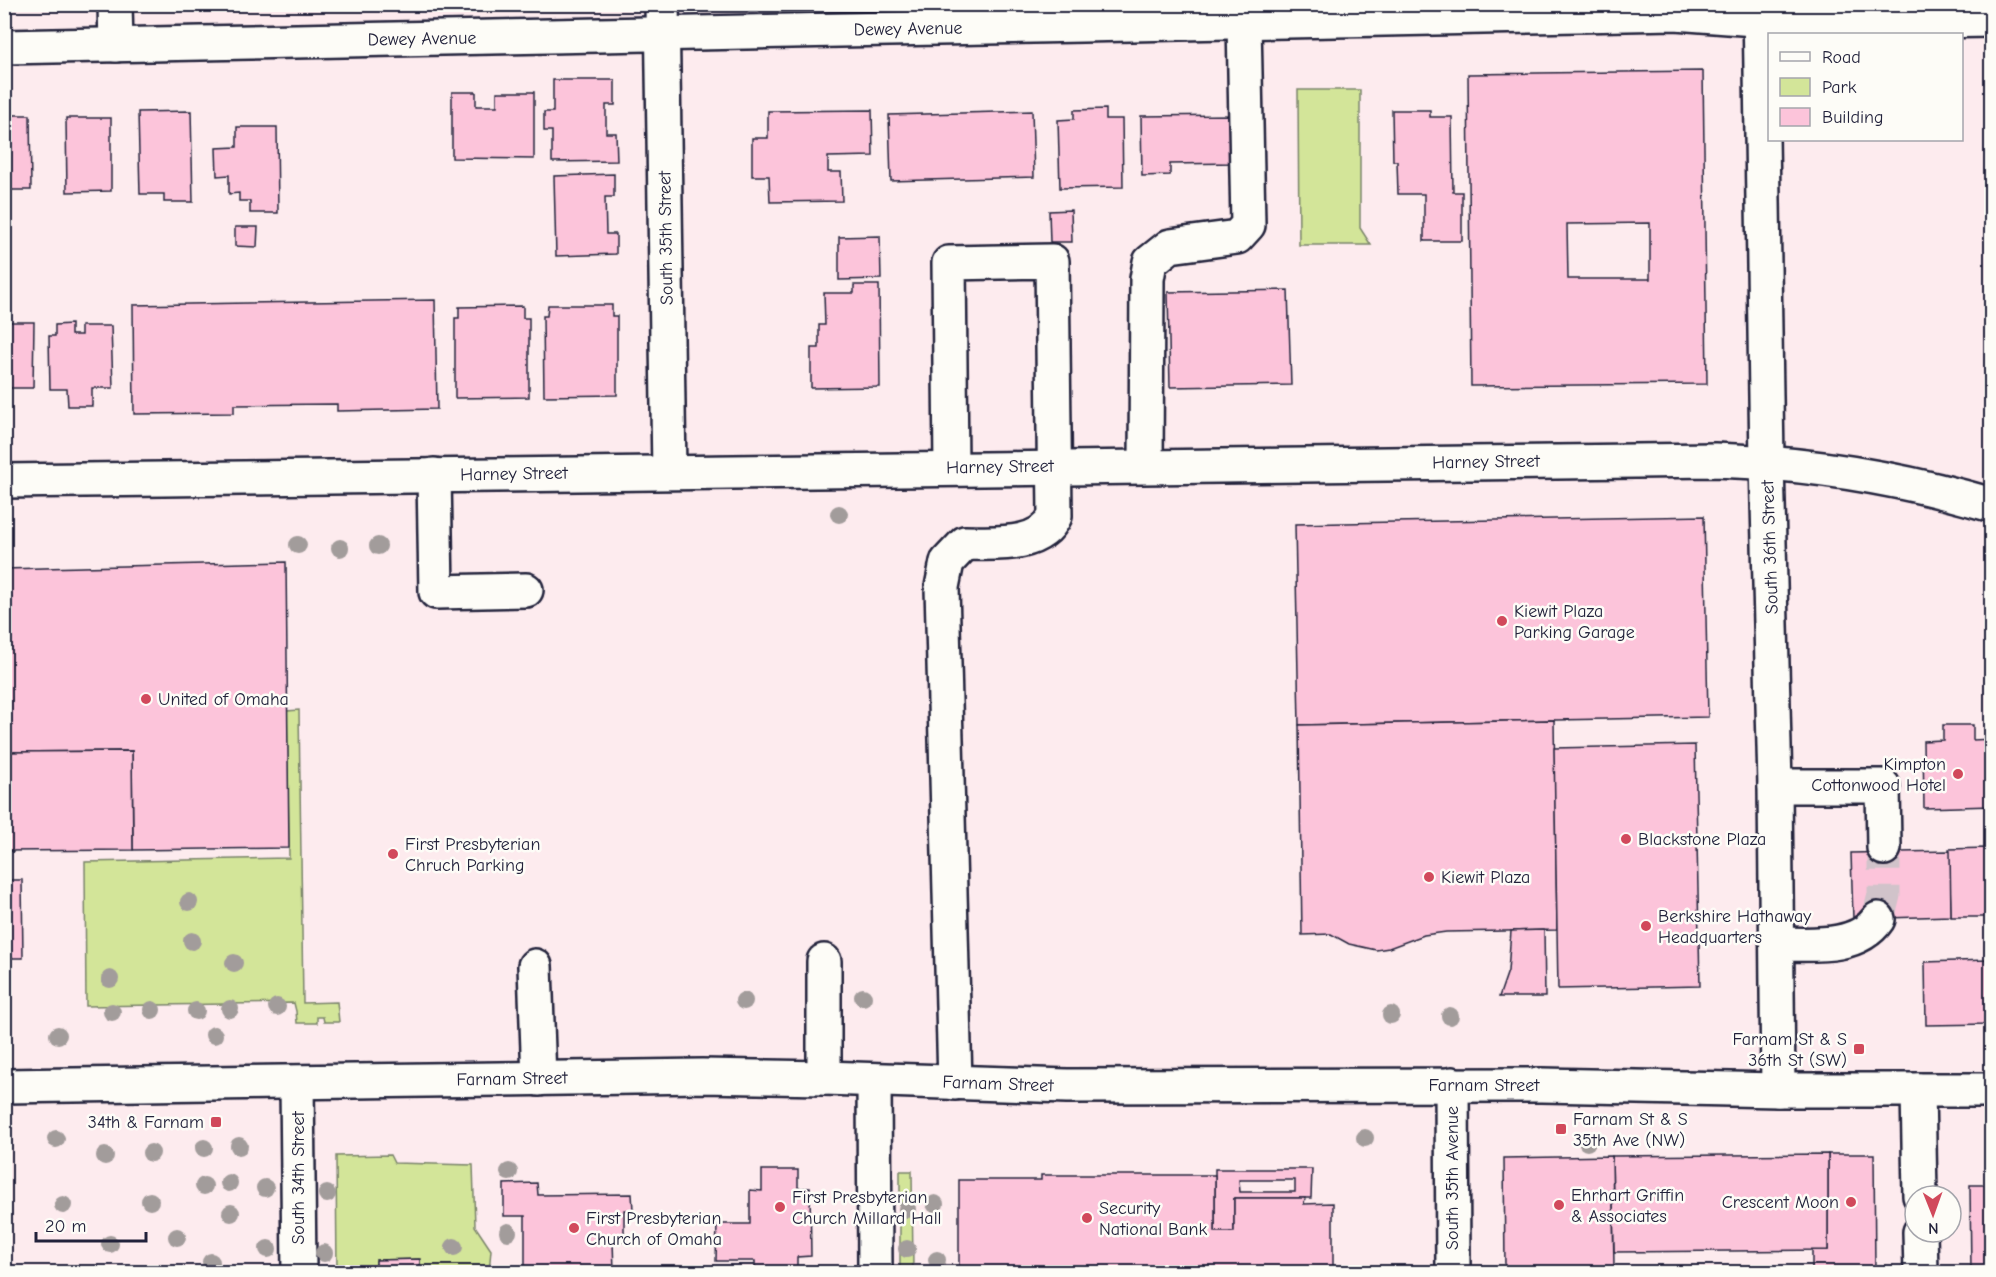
<svg xmlns="http://www.w3.org/2000/svg" width="1996" height="1277" viewBox="0 0 1996 1277" font-family="'Comic Neue',sans-serif">
<style>
.green{fill:#d3e599;stroke:#7a846a;stroke-width:1.5}
.building{fill:#fcc4da;stroke:#22223b;stroke-width:1.5;fill-rule:evenodd}
.lines{fill:none;stroke-linecap:round;stroke-linejoin:round}
.minor-tunnel{stroke:#d1c3ca;stroke-width:33;stroke-dasharray:33 16;stroke-linecap:butt}
.minor-casing{stroke:#22223b;stroke-width:38}
.major-casing{stroke:#22223b;stroke-width:38}
.minor{stroke:#fdfcf7;stroke-width:33}
.major{stroke:#fdfcf7;stroke-width:33}
.tree{fill:#a29c9b}
.poi-dot{fill:#d1495b;stroke:#fdfcf7;stroke-width:2}
.labels{text-anchor:middle;dominant-baseline:central;stroke-width:5;stroke-linejoin:round;paint-order:stroke}
.street-label{font-size:18px;fill:#22223b;stroke:#fdfcf7}
.poi-label{font-size:18px;fill:#22223b;stroke:#fdfcf7;text-anchor:start}
</style>
<rect width="100%" height="100%" fill="#fdebee"/>
<filter id="ink" filterUnits="userSpaceOnUse"><feTurbulence type="fractalNoise" baseFrequency=".0167" numOctaves="2"/><feDisplacementMap in="SourceGraphic" scale="12" xChannelSelector="R" yChannelSelector="G"/><feConvolveMatrix kernelMatrix="1 2 1 2 8 2 1 2 1" color-interpolation-filters="sRGB"/></filter>
<g filter="url(#ink)">
<g class="green">
<path d="M1298,90H1360V228L1371,245H1299Z"/>
<path d="M299,710L303,1003L337,1002L339,1022H324L323,1017H317V1023H297L296,1011L294,1003L86,1006L85,862L289,858L287,711Z"/>
<path d="M390,1155L394,1163L473,1165L475,1226L491,1250L489,1272H420L419,1259L376,1260V1272H337L336,1156Z"/>
<path d="M900,1171H912L913,1272H900Z"/>
</g>
<g class="building">
<path d="M1703,71L1707,384L1471,386L1468,74ZM1650,223V279H1568L1567,224Z"/>
<path d="M553,80H615V105H606V133H616L617,161L552,162V131H544V112H553Z"/>
<path d="M452,92H476V106H497V92H534V159L452,158Z"/>
<path d="M1106,109V119H1122L1123,187L1060,188L1058,120L1074,119V110Z"/>
<path d="M872,110L873,156L828,157V172H841L842,201L770,202L769,176H752V138H768V111Z"/>
<path d="M1392,110H1430V117H1452L1453,192H1462V241H1424V194H1398L1397,161H1393Z"/>
<path d="M191,111L193,202H164V194H140L138,112Z"/>
<path d="M1032,111L1034,177L891,181L889,115Z"/>
<path d="M4,115H30L31,190H4Z"/>
<path d="M1234,115L1235,163L1170,164V175L1142,176L1141,116Z"/>
<path d="M66,118H111V191L67,192Z"/>
<path d="M237,127H277L278,213H250V201H239V193L229,194V175L217,176L216,148L237,147Z"/>
<path d="M614,174V197H605L606,234H616V254L556,256L554,176Z"/>
<path d="M1071,210L1072,242H1050L1049,211Z"/>
<path d="M235,227H258L257,247L235,246Z"/>
<path d="M880,236L881,279L839,280V237Z"/>
<path d="M854,285H879L880,387L811,388V348H819V325H825L824,293H854Z"/>
<path d="M1288,290L1291,385L1170,387L1168,292Z"/>
<path d="M435,300L437,409L337,411V404L234,405V413L134,414L133,305Z"/>
<path d="M548,305H612V316H617V395L544,396L543,316H547Z"/>
<path d="M523,306V318H529V397L455,398V318H459V307Z"/>
<path d="M4,322H34L33,388H6V404H4Z"/>
<path d="M71,324V335H81V326H111L113,388H92V406H68L67,389H50L49,336H55V325Z"/>
<path d="M1704,516L1708,717L1299,725L1295,524Z"/>
<path d="M286,562L289,848L133,850L132,751L4,752V569Z"/>
<path d="M1554,720L1557,930L1446,932L1424,935L1389,948L1376,950L1349,944L1331,934L1302,935L1299,725Z"/>
<path d="M1943,725H1973V740L1992,739V806L1924,808L1923,741L1943,740Z"/>
<path d="M1695,745L1700,986L1558,989L1554,748Z"/>
<path d="M132,751L133,850L4,851V752Z"/>
<path d="M1987,848V860H1992V917H1951L1949,849Z"/>
<path d="M1950,851L1951,916L1853,919L1851,853Z"/>
<path d="M4,880H22L23,958H4Z"/>
<path d="M1544,930L1545,997H1499L1508,971L1511,931Z"/>
<path d="M1988,960V969H1992V1024L1926,1025L1925,962Z"/>
<path d="M1828,1154H1874L1875,1272H1812V1250H1828Z"/>
<path d="M1828,1154V1250L1614,1252L1612,1156Z"/>
<path d="M1612,1156L1614,1267L1505,1269L1504,1158Z"/>
<path d="M1215,1169H1312L1311,1198H1234V1232H1215ZM1239,1180H1295V1192H1240Z"/>
<path d="M762,1170H798V1188H810L811,1256L797,1257V1272H755V1261H716L717,1224H750V1190L762,1191Z"/>
<path d="M1041,1175H1215V1232H1234V1198H1305L1304,1204L1333,1203V1272H959V1180H1041Z"/>
<path d="M537,1183L538,1195L632,1194L633,1210H624V1241H613L614,1272H525V1216H504V1184Z"/>
<path d="M1970,1185H1992V1272H1971Z"/>
<path d="M420,1259V1272H376V1260Z"/>
<path d="M1614,1267V1272H1514V1268Z"/>
</g>
<g class="lines">
<path class="minor-tunnel" d="M1878,919L1884,895V848"/>
<defs>
<g id="minor">
<path d="M115,4L116,45"/>
<path d="M662,4L669,472"/>
<path d="M1760,4L1767,462L1775,786L1778,1090"/>
<path d="M4,47L1675,13L1808,23L1992,20"/>
<path d="M1146,466L1147,279L1150,262L1170,246L1237,237L1248,225L1244,22"/>
<path d="M951,468L949,263L1052,261L1055,516C1040,548 995,543 965,543L947,562L942,587L955,1083"/>
<path d="M434,475L436,592L526,590"/>
<path d="M1775,786H1883L1884,848"/>
<path d="M1777,944C1809,944 1857,950 1878,919"/>
<path d="M824,961V1078"/>
<path d="M535,966L539,1079"/>
<path d="M874,1080L875,1272"/>
<path d="M297,1083L299,1272"/>
<path d="M1452,1084L1453,1272"/>
<path d="M1918,1090L1920,1196"/>
<path d="M1920,1232L1921,1272"/>
</g>
<g id="major">
<path d="M4,481L1715,460C1810,463 1900,478 1992,505"/>
<path d="M4,1086L702,1076L824,1078L1067,1086L1542,1085L1778,1090H1992"/>
</g>
</defs>
<use href="#minor" class="minor-casing"/>
<use href="#major" class="major-casing"/>
<use href="#minor" class="minor"/>
<use href="#major" class="major"/>
</g>
<g class="tree">
<circle cx="839" cy="514" r="9"/>
<circle cx="298" cy="545" r="9"/>
<circle cx="378" cy="546" r="9"/>
<circle cx="340" cy="548" r="9"/>
<circle cx="189" cy="902" r="9"/>
<circle cx="192" cy="941" r="9"/>
<circle cx="234" cy="963" r="9"/>
<circle cx="110" cy="979" r="9"/>
<circle cx="863" cy="997" r="9"/>
<circle cx="744" cy="1001" r="9"/>
<circle cx="277" cy="1007" r="9"/>
<circle cx="230" cy="1009" r="9"/>
<circle cx="152" cy="1010" r="9"/>
<circle cx="196" cy="1011" r="9"/>
<circle cx="112" cy="1012" r="9"/>
<circle cx="1391" cy="1015" r="9"/>
<circle cx="1450" cy="1016" r="9"/>
<circle cx="58" cy="1035" r="9"/>
<circle cx="214" cy="1035" r="9"/>
<circle cx="1365" cy="1138" r="9"/>
<circle cx="56" cy="1139" r="9"/>
<circle cx="1587" cy="1142" r="9"/>
<circle cx="239" cy="1146" r="9"/>
<circle cx="204" cy="1148" r="9"/>
<circle cx="151" cy="1153" r="9"/>
<circle cx="105" cy="1156" r="9"/>
<circle cx="509" cy="1172" r="9"/>
<circle cx="229" cy="1183" r="9"/>
<circle cx="204" cy="1186" r="9"/>
<circle cx="265" cy="1188" r="9"/>
<circle cx="327" cy="1194" r="9"/>
<circle cx="150" cy="1201" r="9"/>
<circle cx="935" cy="1204" r="9"/>
<circle cx="63" cy="1205" r="9"/>
<circle cx="907" cy="1209" r="9"/>
<circle cx="231" cy="1213" r="9"/>
<circle cx="508" cy="1232" r="9"/>
<circle cx="177" cy="1237" r="9"/>
<circle cx="110" cy="1244" r="9"/>
<circle cx="454" cy="1247" r="9"/>
<circle cx="268" cy="1249" r="9"/>
<circle cx="907" cy="1249" r="9"/>
<circle cx="324" cy="1253" r="9"/>
<circle cx="937" cy="1260" r="9"/>
<circle cx="211" cy="1262" r="9"/>
</g>
</g>
<g class="poi-dot">
<circle cx="1502" cy="621" r="6"/>
<circle cx="146" cy="699" r="6"/>
<circle cx="1958" cy="774" r="6"/>
<circle cx="1626" cy="839" r="6"/>
<circle cx="393" cy="854" r="6"/>
<circle cx="1429" cy="877" r="6"/>
<circle cx="1646" cy="926" r="6"/>
<rect x="1853" y="1043" width="12" height="12" rx="3"/>
<rect x="210" y="1116" width="12" height="12" rx="3"/>
<rect x="1555" y="1123" width="12" height="12" rx="3"/>
<circle cx="1851" cy="1202" r="6"/>
<circle cx="1559" cy="1205" r="6"/>
<circle cx="780" cy="1207" r="6"/>
<circle cx="1087" cy="1218" r="6"/>
<circle cx="574" cy="1228" r="6"/>
</g>
<g class="labels">
<g class="street-label">
<text transform="translate(908 29) rotate(-1)">Dewey Avenue</text>
<text transform="translate(422 39) rotate(-1)">Dewey Avenue</text>
<text transform="translate(666 238) rotate(-91)">South 35th Street</text>
<text transform="translate(1486 462) rotate(-1)">Harney Street</text>
<text transform="translate(1000 467) rotate(-1)">Harney Street</text>
<text transform="translate(514 474) rotate(-1)">Harney Street</text>
<text transform="translate(1770 547) rotate(-92)">South 36th Street</text>
<text transform="translate(512 1079) rotate(-1)">Farnam Street</text>
<text transform="translate(998 1084) rotate(2)">Farnam Street</text>
<text x="1484" y="1085">Farnam Street</text>
<text transform="translate(298 1178) rotate(-90)">South 34th Street</text>
<text transform="translate(1452 1178) rotate(-90)">South 35th Avenue</text>
</g>
<g class="poi-label">
<text x="1514" y="611">Kiewit Plaza<tspan x="1514" dy="21">Parking Garage</tspan></text>
<text x="158" y="699">United of Omaha</text>
<text x="1946" y="764" text-anchor="end">Kimpton<tspan x="1946" dy="21">Cottonwood Hotel</tspan></text>
<text x="1638" y="839">Blackstone Plaza</text>
<text x="405" y="844">First Presbyterian<tspan x="405" dy="21">Chruch Parking</tspan></text>
<text x="1441" y="877">Kiewit Plaza</text>
<text x="1658" y="916">Berkshire Hathaway<tspan x="1658" dy="21">Headquarters</tspan></text>
<text x="1847" y="1039" text-anchor="end">Farnam St &amp; S<tspan x="1847" dy="21">36th St (SW)</tspan></text>
<text x="1573" y="1119">Farnam St &amp; S<tspan x="1573" dy="21">35th Ave (NW)</tspan></text>
<text x="204" y="1122" text-anchor="end">34th &amp; Farnam</text>
<text x="1571" y="1195">Ehrhart Griffin<tspan x="1571" dy="21">&amp; Associates</tspan></text>
<text x="792" y="1197">First Presbyterian<tspan x="792" dy="21">Church Millard Hall</tspan></text>
<text x="1839" y="1202" text-anchor="end">Crescent Moon</text>
<text x="1099" y="1208">Security<tspan x="1099" dy="21">National Bank</tspan></text>
<text x="586" y="1218">First Presbyterian<tspan x="586" dy="21">Church of Omaha</tspan></text>
</g>
</g>
<rect width="1996" height="1277" fill="none" stroke="#fdfcf7" stroke-width="24"/>
<rect x="12" y="12" width="1972" height="1253" fill="none" stroke="#22223b" stroke-width="2" filter="url(#ink)"/>
<rect x="1768" y="33" width="195" height="108" fill="#fdfcf7" stroke="#a5a5ac" stroke-width="1.5"/>
<rect x="1780" y="52" width="30" height="9" fill="#fdfcf7" stroke="#a5a5ac" stroke-width="1.5"/>
<text x="1822" y="63" font-size="18" fill="#22223b">Road</text>
<rect x="1780" y="78" width="30" height="18" fill="#d3e599" stroke="#a5a5ac" stroke-width="1.5"/>
<text x="1822" y="93" font-size="18" fill="#22223b">Park</text>
<rect x="1780" y="108" width="30" height="18" fill="#fcc4da" stroke="#a5a5ac" stroke-width="1.5"/>
<text x="1822" y="123" font-size="18" fill="#22223b">Building</text>
<g transform="translate(1933 1214) rotate(179)"><circle r="28" fill="#fdfcf7" stroke="#a5a5ac" stroke-width="1.5"/>
<path d="M0-4.5L10 22L0 15L-10 22Z" fill="#d1495b"/>
<text y="-9" font-size="16" font-weight="bold" text-anchor="middle" fill="#22223b">N</text>
</g>
<path d="M36 1232v9h110v-9" fill="none" stroke="#22223b" stroke-width="3"/>
<text x="45" y="1232" font-size="18" fill="#22223b" stroke="#fdfcf7" stroke-width="4.5" paint-order="stroke">20 m</text>
</svg>
